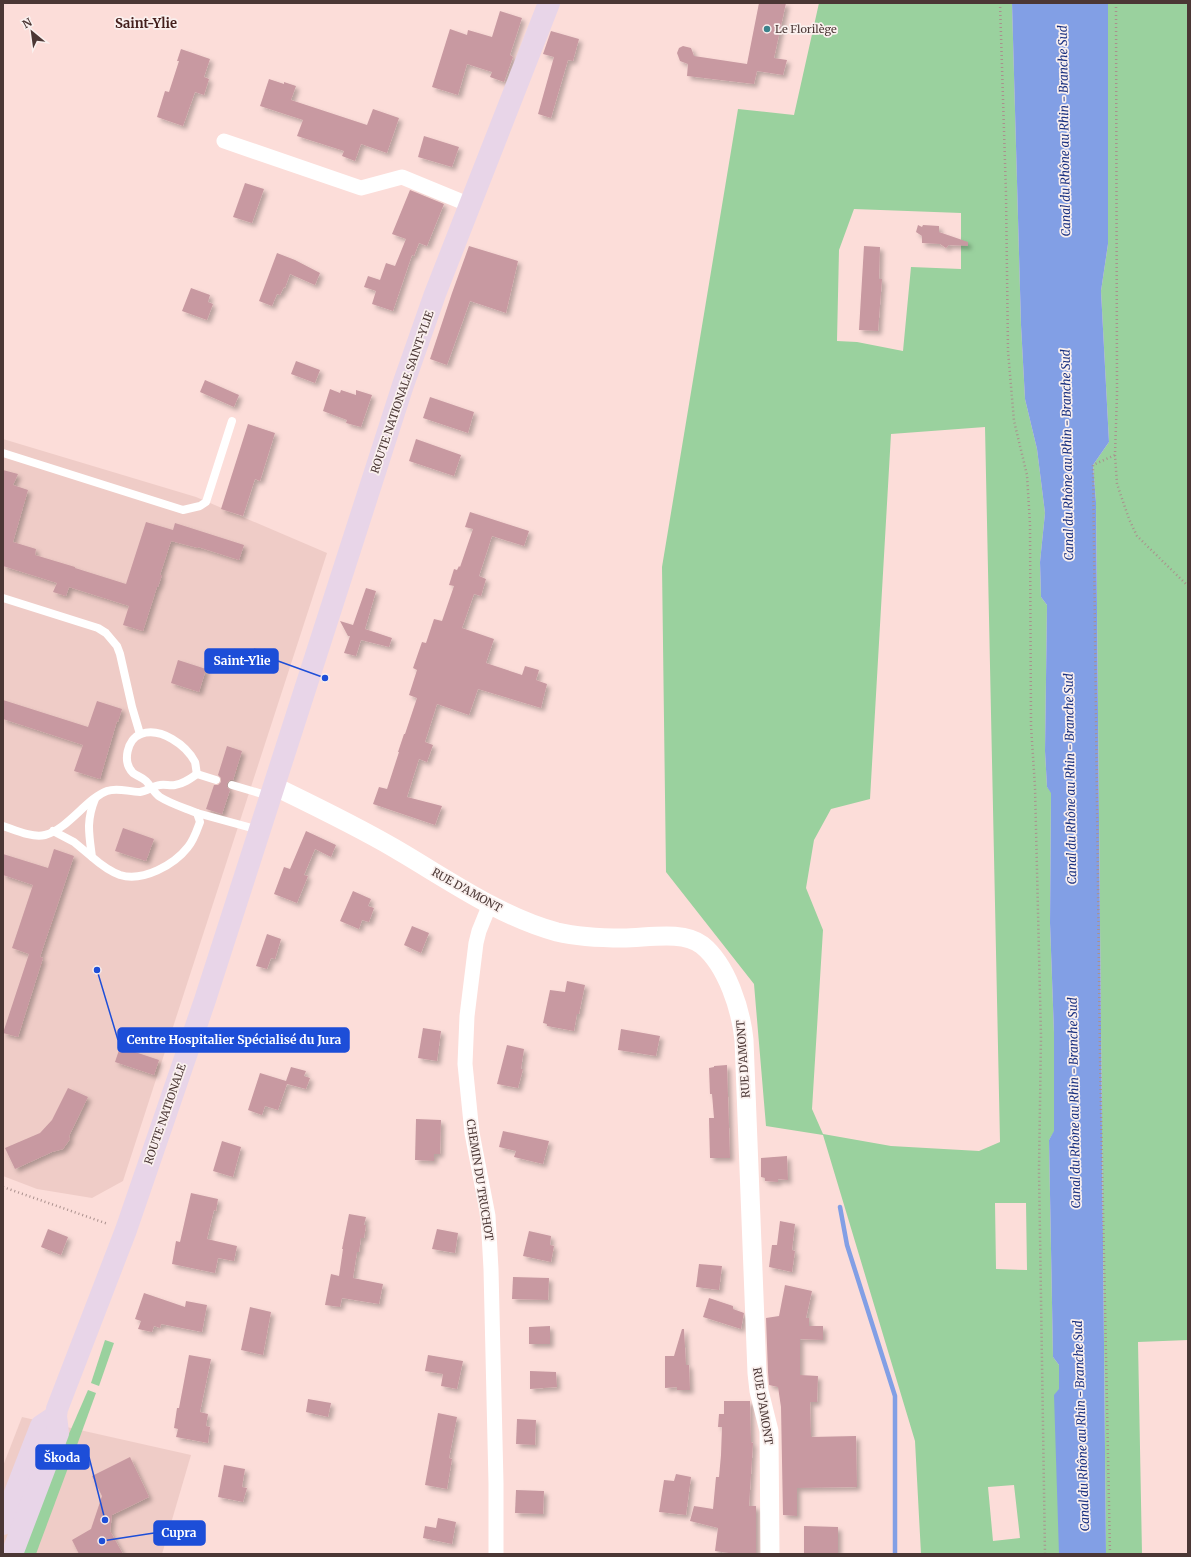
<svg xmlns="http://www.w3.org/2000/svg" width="1191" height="1557" viewBox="0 0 1191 1557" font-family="Merriweather,serif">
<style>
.built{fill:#efccc7}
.green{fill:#9ad19e;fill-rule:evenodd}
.water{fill:#829fe5}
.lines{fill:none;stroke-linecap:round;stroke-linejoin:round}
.stream{stroke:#829fe5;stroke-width:4.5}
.building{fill:#c899a1;filter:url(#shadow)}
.path{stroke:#aa908d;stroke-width:2.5;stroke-dasharray:1 3;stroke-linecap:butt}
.service{stroke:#fff;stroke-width:8}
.minor{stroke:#fff;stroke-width:15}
.tertiary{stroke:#fff;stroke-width:19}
.secondary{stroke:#e8d5e8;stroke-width:22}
.poi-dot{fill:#3b828b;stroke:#faf0ee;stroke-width:1.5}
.labels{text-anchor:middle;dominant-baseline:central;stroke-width:3.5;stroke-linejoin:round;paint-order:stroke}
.poi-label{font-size:11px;fill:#4b3735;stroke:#faf0ee;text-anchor:start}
.street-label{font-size:11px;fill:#4b3735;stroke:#faf0ee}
.water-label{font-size:12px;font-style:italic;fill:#193080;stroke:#faf0ee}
.quarter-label{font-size:13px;font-weight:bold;fill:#441f1c;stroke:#faf0ee}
.leader{fill:none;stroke:#1d4ed8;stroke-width:1.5}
.callout-dot{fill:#1d4ed8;stroke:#faf0ee;stroke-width:1.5}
.callout{fill:#1d4ed8;stroke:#1d4ed8;stroke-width:1.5}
.callout-label{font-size:12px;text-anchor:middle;font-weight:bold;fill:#fff}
</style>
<defs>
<filter id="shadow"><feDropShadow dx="3.5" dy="3.5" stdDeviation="2" flood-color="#0004"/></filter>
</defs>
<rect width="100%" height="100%" fill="#fcddd9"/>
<g class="built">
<path d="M3,439L196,497L327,553L123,1181L92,1198L37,1189L3,1176Z"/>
<path d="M22,1417L191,1455L162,1554H3V1466Z"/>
</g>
<g class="green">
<path d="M819,3H1012L1021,325L1025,399L1037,449L1045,513L1040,562L1041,597L1047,605L1045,751L1047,787L1051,792L1050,923L1054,1033V1132L1049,1140L1053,1357L1059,1365V1554H921L915,1441L823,1135L766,1126L754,984L666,872L662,567L738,109L794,115ZM854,209L961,213V269L911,267L903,351L857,342L837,341L839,250ZM985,427L1000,1142L979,1151L891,1146L823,1134L812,1109L823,930L806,888L814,840L831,809L870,799L891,434ZM995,1203H1026L1027,1270L996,1269ZM1014,1485L1020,1538L993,1541L988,1487Z"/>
<path d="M1108,3H1188V1340L1138,1342L1142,1554H1106L1096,502L1093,465L1109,442L1101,291L1108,244Z"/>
<path d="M105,1340L114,1343L99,1386L91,1383Z"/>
<path d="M88,1390L96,1393L73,1456L65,1443Z"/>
<path d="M57,1464L68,1468L36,1554H23Z"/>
</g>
<path class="water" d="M1012,3H1108V244L1101,291L1109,442L1093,465L1096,502L1106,1554H1059L1054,1395L1059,1389V1365L1053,1357L1049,1140L1054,1131V1033L1050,923L1051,793L1047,787L1045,751L1047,605L1041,597L1040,562L1045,513L1037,449L1025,399L1021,325Z"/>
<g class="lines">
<path class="stream" d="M840,1207L847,1245L895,1396V1554"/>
</g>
<g class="building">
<path d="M759,3H786L774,58L787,60L783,75L757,71L754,84L687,76L688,64L680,61L677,53L679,48L683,46L691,48L694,56L747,64Z"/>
<path d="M500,11L522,18L510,55L513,57L504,82L490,77L492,72L467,64L458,95L432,87L450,29L467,35L468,30L492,37Z"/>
<path d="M551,31L579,39L573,61L568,60L551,118L538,114L554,57L543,54Z"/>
<path d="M181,49L210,59L204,77L209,79L204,95L195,92L183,126L157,117L165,91L169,92L179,61H177Z"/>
<path d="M269,79L284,84V82L296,86L291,100L367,125L373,109L399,118L387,153L361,144L355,161L342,156L344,151L297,136L303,120L260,106Z"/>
<path d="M424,136L459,147L452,167L418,157Z"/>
<path d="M245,183L264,189L252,223L233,217Z"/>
<path d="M410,190L444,204L427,246L419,243L414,256L412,255L393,311L372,304L376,291L364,287L368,276L380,280L386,263L395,266L406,239L392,234Z"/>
<path d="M918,225L922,227L923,225L939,226V232L968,242V246L949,245L946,248L940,244L922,243V236L916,232Z"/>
<path d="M469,246L518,261L506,313L470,301L447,365L430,359L452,293Z"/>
<path d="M864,246L880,247L879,279H882L878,331L859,330Z"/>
<path d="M277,253L295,260L320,273L315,285L290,274L285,288L284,287L280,295L277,294L272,306L259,301Z"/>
<path d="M191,288L210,295L208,302L213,304L207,320L182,311Z"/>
<path d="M296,361L320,370L315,383L291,374Z"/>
<path d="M205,380L239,395L234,407L200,392Z"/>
<path d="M330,389L340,393L341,390L356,395V390L372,395L361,427L346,423L347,420L323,411Z"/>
<path d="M430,397L474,412L468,433L423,418Z"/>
<path d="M248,424L275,433L260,481L255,479L243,516L221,509Z"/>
<path d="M416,439L461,455L454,476L409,461Z"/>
<path d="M3,470L18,474L13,485L28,490L13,542L36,549L35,555L75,567V568L126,584L146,522L173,530L175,523L244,545L239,560L198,547V548L171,541L160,575H162L158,587H157L143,631L123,625L129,606L69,587L66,596L53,592L57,583L3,566Z"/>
<path d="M470,512L529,531L524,546L492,536L479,576L486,579L481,596L474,594L462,628L494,639L486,663L522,675L525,666L539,670L536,680L547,684L541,708L478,689L469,715L437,704L425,742L433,745L427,762L419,759L407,797L442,806L435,825L373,804L379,787L387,789L399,752H398L404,734H405L417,698L409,695L417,670L413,668L422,642L426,643L434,619L442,621L454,586L449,585L454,569L457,570L459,566L460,567L473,529L465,527Z"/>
<path d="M366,588L376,591L365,629L392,638L389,647L361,640L356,656L344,653L350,636H348L340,621L353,625Z"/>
<path d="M254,648L266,652L263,664L251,660Z"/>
<path d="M178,660L206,669L199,692L171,683Z"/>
<path d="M3,700L88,727L97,701L122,709L118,722L117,721L100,779L74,771L83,745L3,719Z"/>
<path d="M227,746L242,751L233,780H230L227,783V787L230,790L222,814L206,809L214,785H218L221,782V778L218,775Z"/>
<path d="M123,828L154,839L146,861L115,851Z"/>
<path d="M306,831L336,845L331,857L315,849L304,875L308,876L297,903L274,894L284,867L290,869Z"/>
<path d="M54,849L74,856L40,957L43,958L18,1037L3,1033L29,954L12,948L33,885L3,875V854L48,868Z"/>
<path d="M353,891L371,899L368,906L374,908L369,922L362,920L359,929L340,921Z"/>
<path d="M412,926L429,933L421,953L404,945Z"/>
<path d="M267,934L281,939L275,959L271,958L267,969L256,966Z"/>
<path d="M567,981L585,985L579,1014H577L574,1031L547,1026V1024L543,1023L550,990L565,992Z"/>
<path d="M423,1028L441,1031L437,1061L418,1058Z"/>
<path d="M621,1029L660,1036L656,1056L618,1050Z"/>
<path d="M507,1045L524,1049L521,1069H523L518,1088L497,1084Z"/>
<path d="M120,1047L159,1060L154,1075L115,1062Z"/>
<path d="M727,1065L730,1158H710L709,1118H714L712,1094H710L709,1068L714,1067V1066Z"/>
<path d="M291,1067L306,1071L304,1076L310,1078L306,1089L287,1084L278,1110L265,1106L262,1115L248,1110L260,1073L286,1081Z"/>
<path d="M68,1088L88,1097L69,1136L70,1139L63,1149L52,1152L15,1169L5,1148L40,1133L52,1120Z"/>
<path d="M416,1119L441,1120L440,1154H434V1161L415,1160Z"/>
<path d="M503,1131L549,1141L543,1164L514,1157L516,1151L499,1147Z"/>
<path d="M222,1141L241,1147L233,1177L213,1171Z"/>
<path d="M787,1156L788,1180L778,1179V1182L765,1181V1178L761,1177V1158Z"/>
<path d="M191,1193L218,1199L216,1211L214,1210L207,1239L237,1246L234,1261L218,1258L215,1273L172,1264L176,1241L180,1242Z"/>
<path d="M349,1214L366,1217L364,1225H366L364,1238H361L359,1252H357L353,1278L383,1284L379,1304L342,1298L340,1307L325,1305L331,1274L339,1276L343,1249H342Z"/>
<path d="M780,1221L795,1224L792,1250L795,1251L792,1272L769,1267L772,1245H777Z"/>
<path d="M48,1229L68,1237L61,1255L41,1247Z"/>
<path d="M437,1229L458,1233L455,1253L432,1249Z"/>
<path d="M529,1231L551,1236L550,1245L554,1246L551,1262L523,1256Z"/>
<path d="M699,1264L722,1266L719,1290L696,1287Z"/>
<path d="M513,1277L549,1278L548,1300L512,1299Z"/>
<path d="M785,1285L812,1291L806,1318H809V1326H823V1340L800,1339V1375L818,1376L817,1402H810L811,1437L856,1436L857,1487L797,1488V1516L783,1515L781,1407L778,1387L769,1385L768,1372L766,1318L779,1316Z"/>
<path d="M144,1293L185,1307L186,1301L207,1305L202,1332L161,1324L160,1328L154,1326L152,1332L138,1329L141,1321L135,1319Z"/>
<path d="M709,1298L733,1306V1309L744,1313L741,1329L703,1317Z"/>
<path d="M250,1307L271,1312L263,1355L241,1350Z"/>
<path d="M550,1326V1344H529V1327Z"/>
<path d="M682,1329H684L686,1365H689L690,1390H677V1387L665,1388V1356H674Z"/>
<path d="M189,1355L211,1359L200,1412L208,1414L206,1426L210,1427L208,1443L176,1437L178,1429L174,1428L177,1408H179Z"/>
<path d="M428,1355L463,1361L457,1389L441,1386L443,1374L425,1371Z"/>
<path d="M530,1371L556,1372L557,1387L530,1389Z"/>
<path d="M308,1399L331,1403L328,1417L306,1412Z"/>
<path d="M724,1401H750V1402L751,1442L753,1443L749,1506H756V1554H729V1553L715,1551L718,1528L690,1521L694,1506L713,1509L716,1477H719L721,1455L722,1427H718L719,1414H724Z"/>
<path d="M438,1413L457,1417L449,1458L452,1459L447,1489L425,1485Z"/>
<path d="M517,1419L536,1420L535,1445L516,1444Z"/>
<path d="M130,1457L149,1497L112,1515L110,1531L123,1554H79L72,1540L91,1529L102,1496L92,1476Z"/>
<path d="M224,1465L245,1469L242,1487L247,1488L243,1502L218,1497Z"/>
<path d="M676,1474L691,1477L686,1515L659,1512L664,1480L674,1481Z"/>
<path d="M516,1490L544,1491L543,1514L515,1513Z"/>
<path d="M438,1518L456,1522L452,1544L423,1538L425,1526L436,1528Z"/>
<path d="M804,1526L838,1527V1553L804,1554Z"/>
</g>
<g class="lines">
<g class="path">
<path d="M1000,3L1006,194L1008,351L1014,421L1027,475L1030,524L1031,726L1035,787L1041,1037L1039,1171L1045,1554"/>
<path d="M1116,3L1117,394L1115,455L1117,484L1129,519L1137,536L1188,586"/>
<path d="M3,1187L108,1224"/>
<path d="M1110,1554L1100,1058L1093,465L1115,455"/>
</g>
<g class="service">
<path d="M3,453L183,510L200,506L206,502L232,421"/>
<path d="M3,598L98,628L106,633L117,646L120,654L132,707L140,734"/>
<path d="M197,774L216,780"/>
<path d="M232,785L269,796"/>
<path d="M95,799C86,821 89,834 92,857C100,864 109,871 120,875C143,882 174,865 188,847C194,840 197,830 200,822L197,813C185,808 171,804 160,797C154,793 151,786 146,781C142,777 137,776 133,773C122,762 127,739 141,734C161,727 186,745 195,762C196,766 196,770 197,774"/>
<path d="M197,813L259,830"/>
<path d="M3,826C15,830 32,838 45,835C67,830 87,798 107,791C118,787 128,792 140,792C147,791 153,786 160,785C165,784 170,786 175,785C183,784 190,779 197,774"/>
<path d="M53,831L74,842L92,857"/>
</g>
<g class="minor">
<path d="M224,141L361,188L402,177L470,205"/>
<path d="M490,904L479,931L476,943L467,1016L465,1064L472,1133L488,1216L491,1269L496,1483V1554"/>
</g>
<path class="tertiary" d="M273,787L284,791C321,809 358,827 394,848C444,877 500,917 557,932C578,937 601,938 623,938C647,938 683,930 702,945C727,965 741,1010 744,1040L757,1373L759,1391L769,1431L770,1554"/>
<g class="secondary">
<path d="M3,1524L41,1426L56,1416"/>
<path d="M12,1554L58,1433L56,1416L57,1409L126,1230L205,1000L403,385L435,294L549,3"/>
</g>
</g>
<circle class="poi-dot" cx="767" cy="29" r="4"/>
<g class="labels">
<g class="poi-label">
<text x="775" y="29">Le Florilège</text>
</g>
<g class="street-label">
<text transform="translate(402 392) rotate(-71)">ROUTE NATIONALE SAINT-YLIE</text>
<text transform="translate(467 890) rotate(29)">RUE D'AMONT</text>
<text transform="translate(743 1059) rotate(-94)">RUE D'AMONT</text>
<text transform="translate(165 1114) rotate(-71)">ROUTE NATIONALE</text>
<text transform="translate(480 1180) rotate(81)">CHEMIN DU TRUCHOT</text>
<text transform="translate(763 1406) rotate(81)">RUE D'AMONT</text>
</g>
<g class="water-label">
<text transform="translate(1064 131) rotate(-91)">Canal du Rhône au Rhin - Branche Sud</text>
<text transform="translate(1067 455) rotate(-91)">Canal du Rhône au Rhin - Branche Sud</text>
<text transform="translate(1070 779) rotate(-91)">Canal du Rhône au Rhin - Branche Sud</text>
<text transform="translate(1074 1103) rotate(-91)">Canal du Rhône au Rhin - Branche Sud</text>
<text transform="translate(1081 1426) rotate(-92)">Canal du Rhône au Rhin - Branche Sud</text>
</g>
<g class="quarter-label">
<text x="146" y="23">Saint-Ylie</text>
</g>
</g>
<path class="leader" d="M325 678L278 661M97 970L118 1040M105 1520L89 1457M102 1541L154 1533"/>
<g class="callout-dot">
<circle cx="325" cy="678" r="4"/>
<circle cx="97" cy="970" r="4"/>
<circle cx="105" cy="1520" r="4"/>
<circle cx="102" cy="1541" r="4"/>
</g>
<g class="callout">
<rect x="205" y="649" width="73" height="24" rx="4"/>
<rect x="118" y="1028" width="231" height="24" rx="4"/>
<rect x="36" y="1445" width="53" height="24" rx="4"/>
<rect x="154" y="1521" width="51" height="24" rx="4"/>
</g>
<g class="callout-label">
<text x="242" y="665">Saint-Ylie</text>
<text x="234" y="1044">Centre Hospitalier Spécialisé du Jura</text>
<text x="62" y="1462">Škoda</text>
<text x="179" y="1537">Cupra</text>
</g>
<rect width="1191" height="1557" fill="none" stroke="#4b3735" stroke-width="8"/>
<g transform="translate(32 32) rotate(331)" stroke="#faf0ee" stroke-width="3" paint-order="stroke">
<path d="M0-3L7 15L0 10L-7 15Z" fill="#4b3735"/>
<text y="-6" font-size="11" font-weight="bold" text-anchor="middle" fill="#4b3735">N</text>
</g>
</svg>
